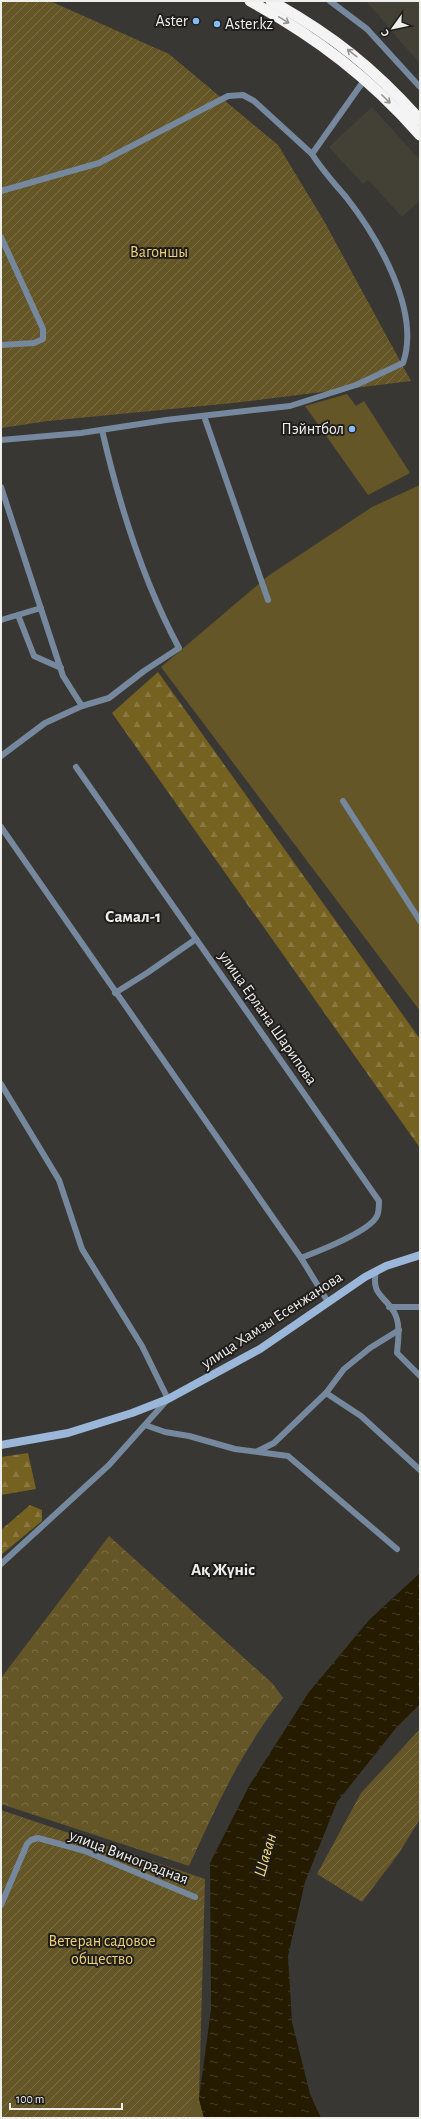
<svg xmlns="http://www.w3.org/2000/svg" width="421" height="2119" viewBox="0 0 421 2119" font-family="'Alegreya Sans',sans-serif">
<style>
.built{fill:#434036}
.grass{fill:#655628}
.forest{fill:url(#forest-firs)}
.park{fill:url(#park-crowns)}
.garden{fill:url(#garden-furrows)}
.water{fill:url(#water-ripples)}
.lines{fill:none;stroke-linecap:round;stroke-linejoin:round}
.street{stroke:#76889d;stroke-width:6}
.secondary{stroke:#9ab6d8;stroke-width:8}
.highway{stroke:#f4f4f4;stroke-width:11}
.oneway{stroke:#949493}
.poi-dot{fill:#86bbfb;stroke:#1f1e1c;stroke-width:1.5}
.labels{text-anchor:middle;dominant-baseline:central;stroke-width:4;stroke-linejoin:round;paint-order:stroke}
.poi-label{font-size:16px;fill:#eeeeeb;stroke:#1f1e1c;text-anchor:end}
.park-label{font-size:16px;fill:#efd076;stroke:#1f1e1c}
.street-label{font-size:16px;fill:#eeeeeb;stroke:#1f1e1c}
.neighbourhood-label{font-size:17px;font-weight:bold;fill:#eeeeeb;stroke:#1f1e1c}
.water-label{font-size:17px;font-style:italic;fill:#f7d97e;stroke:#1f1e1c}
</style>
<defs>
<pattern id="forest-firs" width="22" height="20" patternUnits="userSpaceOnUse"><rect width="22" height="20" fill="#756120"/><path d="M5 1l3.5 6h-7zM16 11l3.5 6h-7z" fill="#897841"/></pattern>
<pattern id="park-crowns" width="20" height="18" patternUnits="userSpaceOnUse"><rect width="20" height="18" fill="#655628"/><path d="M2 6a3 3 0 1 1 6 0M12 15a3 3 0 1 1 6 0" fill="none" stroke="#7b6f47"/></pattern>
<pattern id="garden-furrows" width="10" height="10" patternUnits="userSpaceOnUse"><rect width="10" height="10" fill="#655628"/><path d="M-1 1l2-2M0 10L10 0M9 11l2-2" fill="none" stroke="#7b6f47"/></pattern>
<pattern id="water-ripples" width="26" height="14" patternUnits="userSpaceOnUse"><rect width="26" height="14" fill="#251b00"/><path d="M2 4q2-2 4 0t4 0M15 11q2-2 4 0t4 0" fill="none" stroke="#453c25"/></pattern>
</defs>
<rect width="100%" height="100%" fill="#383733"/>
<g class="built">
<path d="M366,1H420V63L408,50Z"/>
<path d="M372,107L420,160V200L402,217L368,180L363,184L329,147Z"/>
</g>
<g class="grass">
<path d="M347,394L356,406L364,401L410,473L368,495L305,406Z"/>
<path d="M420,485V1011L161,667L268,576L372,507Z"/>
</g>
<g class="forest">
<path d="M158,672L420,1039V1148L112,713Z"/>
<path d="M28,1453L36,1489L1,1495V1457Z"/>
<path d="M30,1505L42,1510V1521L1,1555V1530Z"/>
</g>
<g class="park">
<path d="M109,1536L273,1684L283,1698C241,1751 217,1805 189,1866L1,1804V1678Z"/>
<path d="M199,2099L204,2118H184Z"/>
</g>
<g class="garden">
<path d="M1,1H50L169,54L278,145L324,221L411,381L233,403L48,421L1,428Z"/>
<path d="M420,1729V1819L399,1853L362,1902L317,1874L361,1793Z"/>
<path d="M1,1810L205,1879L199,2099L184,2118H1Z"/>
</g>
<path class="water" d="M420,1573V1704L396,1728L337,1802L305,1882L288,1956L292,2022L310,2094L321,2118H204L199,2099L211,2009L210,1863L249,1786L309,1692L370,1619Z"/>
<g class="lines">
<g class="street">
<path d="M330,1L367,29L420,87"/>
<path d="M1,191L99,163L228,96L243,95L254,101L312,154"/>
<path d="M1,237L43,329V339L34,343L1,345"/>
<path d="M204,416L268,600"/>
<path d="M1,440L81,433L166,420L290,406L356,385L403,363C421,311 378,238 346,197C334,183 322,170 312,154L365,79"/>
<path d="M1,487L63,676L82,706"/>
<path d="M18,615L34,656L61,668"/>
<path d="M1,620L41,608"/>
<path d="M1,756L45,723L82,706L109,698L144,671L179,648C143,581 119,504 102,430"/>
<path d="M76,767L379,1201C379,1206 379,1212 377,1216C369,1232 319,1251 301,1258"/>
<path d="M343,801L420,921"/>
<path d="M1,827L301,1258L328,1302"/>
<path d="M115,993L147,973L196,939"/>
<path d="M1,1084L59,1180L82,1249L142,1346L168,1399L109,1465L1,1564"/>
<path d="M376,1271C371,1295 384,1295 394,1312C401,1324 398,1341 397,1353L420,1376"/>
<path d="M389,1307H420"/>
<path d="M326,1393L361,1416L420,1470"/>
<path d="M145,1425L165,1432L189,1436L235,1449L288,1456L397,1549"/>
<path d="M258,1451L274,1443L326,1393L344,1369L370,1348L399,1330"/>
<path d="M1,1905L27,1844L31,1840L38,1838L85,1851L195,1897"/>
</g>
<path class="secondary" d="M1,1445L68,1433L132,1413L168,1399L260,1349L365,1277L386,1266L420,1255"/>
<g class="highway">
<path d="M250,1C316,37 370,78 420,135"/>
<path d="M271,1C332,35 374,68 420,120"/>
</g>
</g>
<defs><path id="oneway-shaft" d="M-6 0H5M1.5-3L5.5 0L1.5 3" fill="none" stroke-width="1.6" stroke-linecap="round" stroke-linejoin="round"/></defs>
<g class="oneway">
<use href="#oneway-shaft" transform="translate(284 20) rotate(31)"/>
<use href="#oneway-shaft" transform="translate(352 53) rotate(-142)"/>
<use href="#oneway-shaft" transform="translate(386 99) rotate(45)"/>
</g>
<g class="poi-dot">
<circle cx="196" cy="21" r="4"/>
<circle cx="217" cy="24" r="4"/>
<circle cx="352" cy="429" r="4"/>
</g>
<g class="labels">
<g class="poi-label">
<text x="188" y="21">Aster</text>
<text x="225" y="24" text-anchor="start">Aster.kz</text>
<text x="344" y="429">Пэйнтбол</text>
</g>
<g class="park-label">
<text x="159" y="252">Вагоншы</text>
<text x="102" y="1941">Ветеран садовое<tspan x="102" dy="18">общество</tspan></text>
</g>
<g class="street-label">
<text transform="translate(268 1018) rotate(55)">улица Ерлана Шарипова</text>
<text transform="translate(272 1320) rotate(-33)">улица Хамзы Есенжанова</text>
<text transform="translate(129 1857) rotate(21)">улица Виноградная</text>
</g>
<g class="neighbourhood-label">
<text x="133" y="916">Самал-1</text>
<text x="223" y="1569">Ақ Жүніс</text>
</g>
<g class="water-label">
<text transform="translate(265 1855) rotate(-74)">Шаған</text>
</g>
</g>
<rect width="421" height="2119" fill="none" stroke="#eeeeeb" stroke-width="4"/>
<g transform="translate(393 28) rotate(237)" stroke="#1f1e1c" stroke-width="3" paint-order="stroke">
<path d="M0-3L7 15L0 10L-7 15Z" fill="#eeeeeb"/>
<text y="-6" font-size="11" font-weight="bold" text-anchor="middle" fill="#eeeeeb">С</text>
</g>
<path d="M10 2103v6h112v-6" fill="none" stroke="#eeeeeb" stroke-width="2"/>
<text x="16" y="2103" font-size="12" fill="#eeeeeb" stroke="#1f1e1c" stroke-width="3" paint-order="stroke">100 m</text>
</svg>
